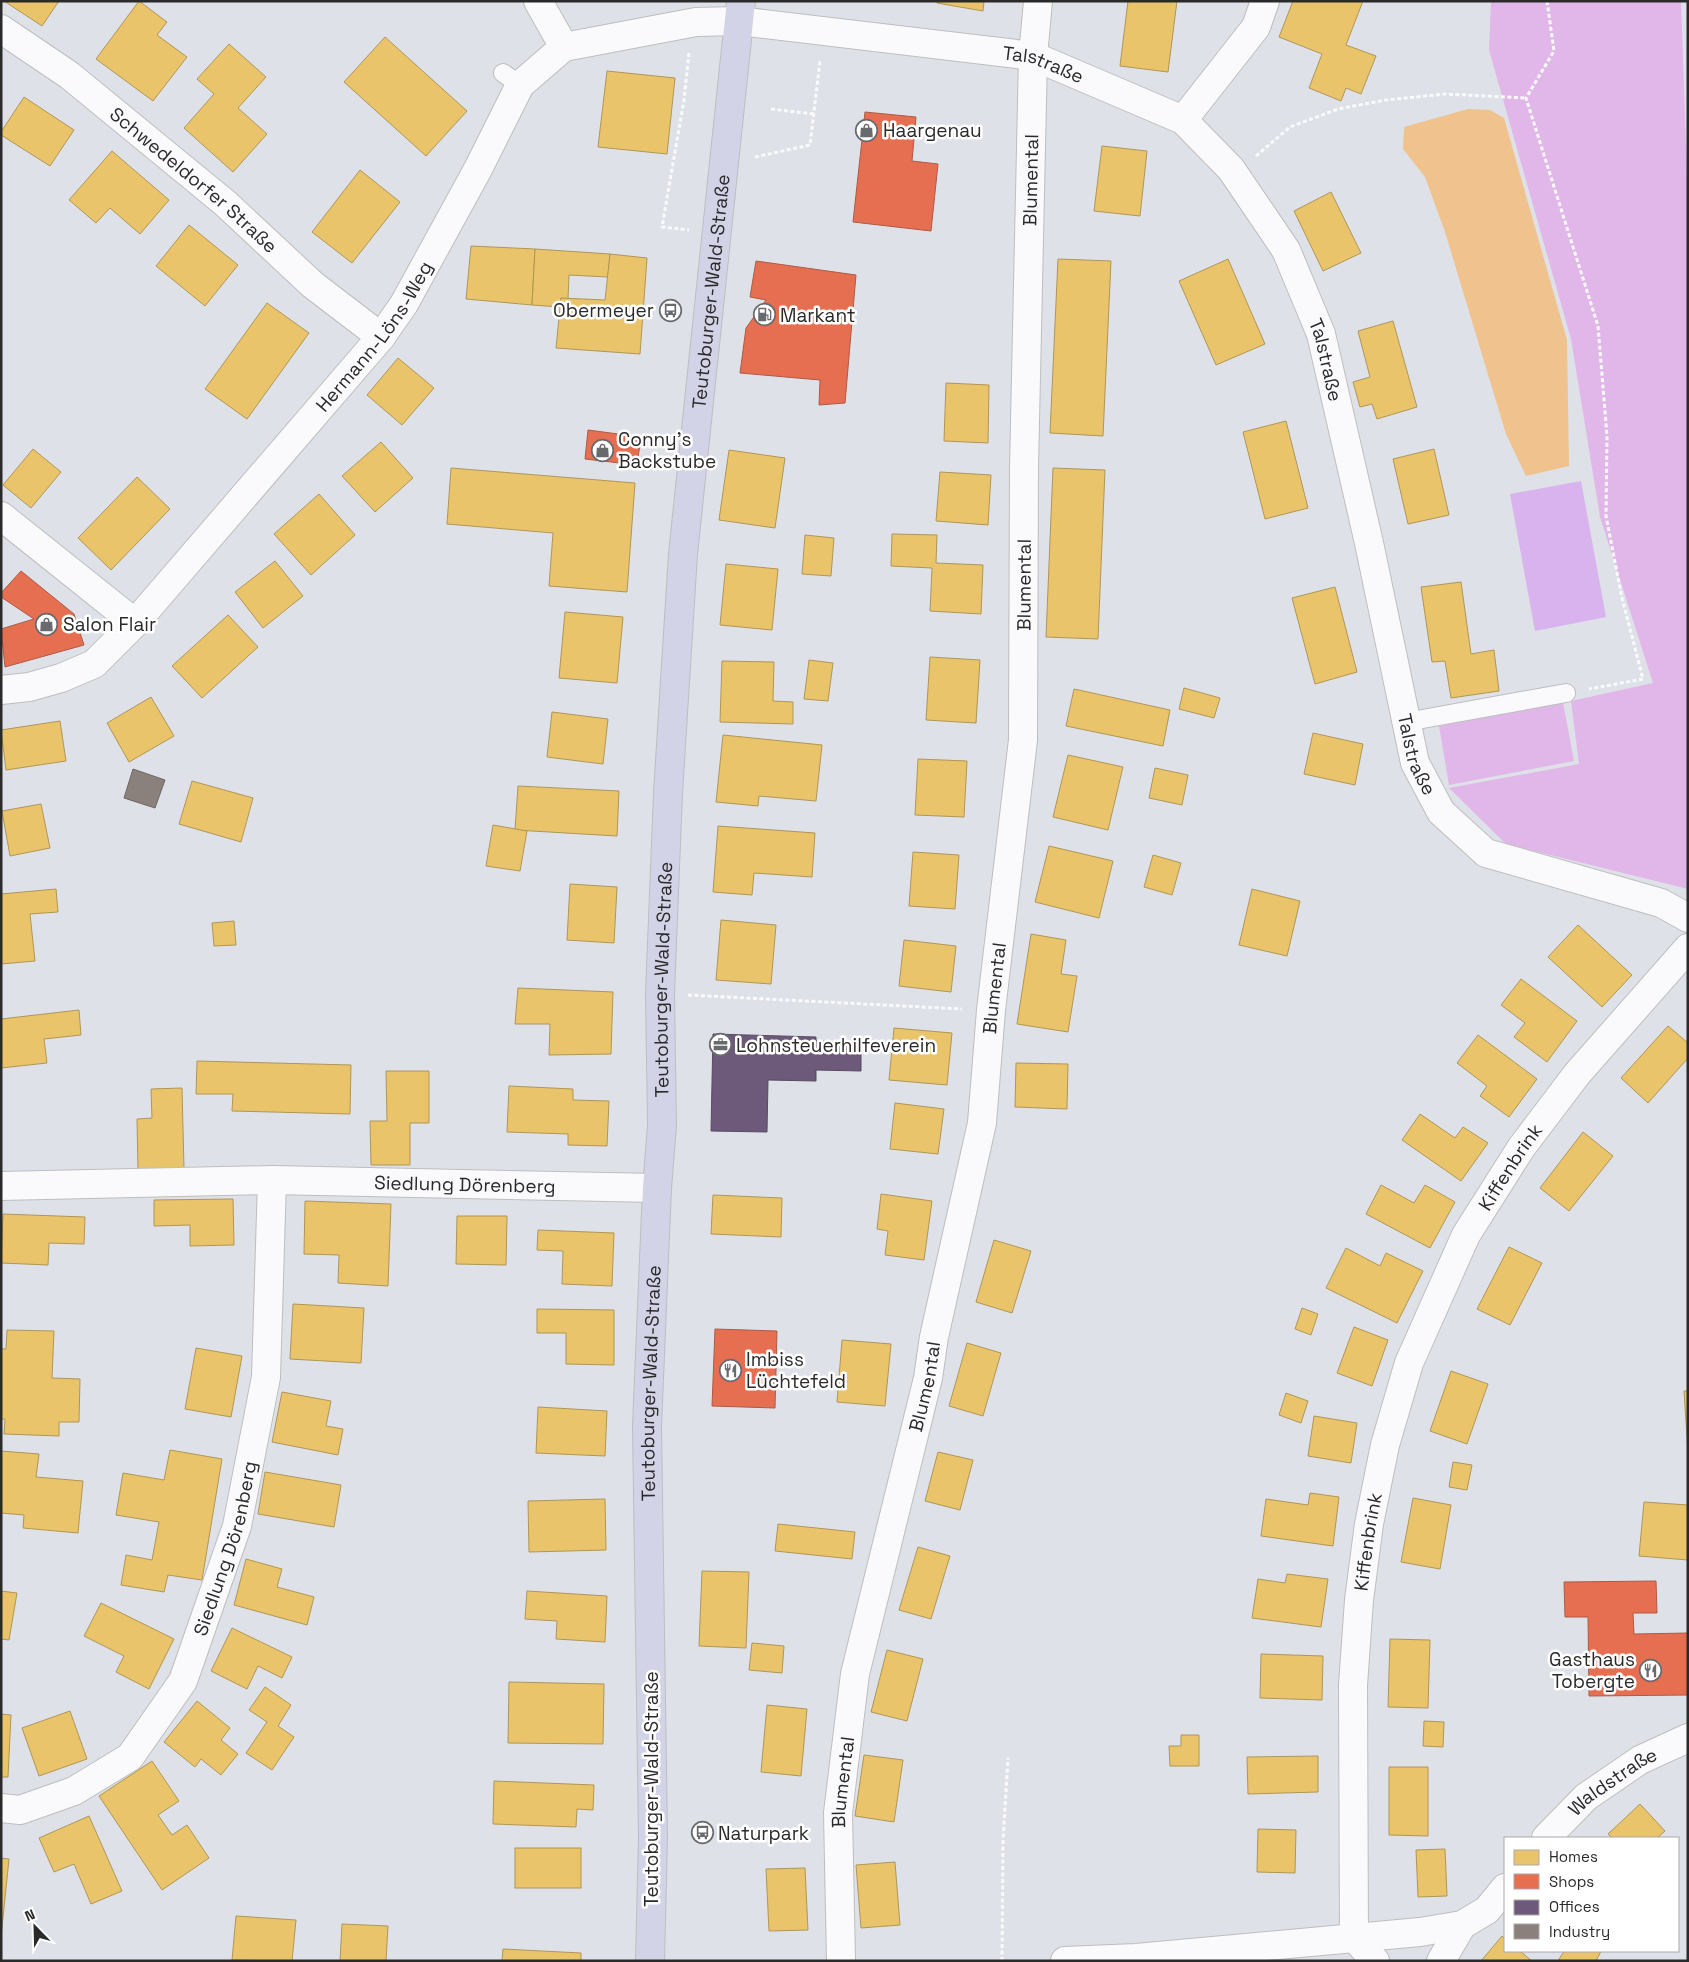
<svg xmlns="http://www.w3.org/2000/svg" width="1689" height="1962" viewBox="0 0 1689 1962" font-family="'Space Grotesk',sans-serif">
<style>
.green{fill:#e1b6e8}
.pitch{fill:#d8b3ed}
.water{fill:#f0c28d}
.homes{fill:#e9c46a;stroke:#b09657}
.shops{fill:#e76f51;stroke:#ae5a45}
.offices{fill:#6d597a;stroke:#594b62}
.industry{fill:#8a817c;stroke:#6d6763}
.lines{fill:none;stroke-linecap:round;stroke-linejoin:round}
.lane-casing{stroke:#bebebe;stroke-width:20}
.street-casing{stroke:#bebebe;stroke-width:30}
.primary-casing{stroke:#bdbec0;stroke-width:30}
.path{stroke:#fafafc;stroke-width:3;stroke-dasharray:4 2.5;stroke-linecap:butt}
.lane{stroke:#fafafc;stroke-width:18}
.street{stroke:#fafafc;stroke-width:28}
.primary{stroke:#d3d3e7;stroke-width:28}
.labels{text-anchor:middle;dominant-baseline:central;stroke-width:5;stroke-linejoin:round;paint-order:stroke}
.street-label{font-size:19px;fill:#2a2a2a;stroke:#fff}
.poi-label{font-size:19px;fill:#2a2a2a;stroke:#fff;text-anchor:start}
</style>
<rect width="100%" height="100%" fill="#dfe1e9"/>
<g class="green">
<path d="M1491,1H1681L1688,205V889L1506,844L1449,788L1579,764L1571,701L1653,683L1600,517L1571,339L1489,50Z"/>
<path d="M1563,703L1574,761L1449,785L1439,726Z"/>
</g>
<path class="pitch" d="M1581,481L1606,617L1535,631L1510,494Z"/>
<path class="water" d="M1468,109L1490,110L1504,118L1567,340L1569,466L1526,476L1506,434L1445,232L1425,177L1403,149L1404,127Z"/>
<g class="homes">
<path d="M4,1H59L42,26Z"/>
<path d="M139,1L167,22L157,35L187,57L153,101L96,59Z"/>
<path d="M937,1H984L983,11L937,3Z"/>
<path d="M1128,1H1177L1168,72L1120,66Z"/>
<path d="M1293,1H1363L1346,45L1376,56L1361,94L1346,88L1341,101L1309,88L1322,54L1279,37Z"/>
<path d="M385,37L467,111L426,156L344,82Z"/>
<path d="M229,44L266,77L238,108L267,134L233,172L184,128L214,94L197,79Z"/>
<path d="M607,71L675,78L667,154L598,147Z"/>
<path d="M24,97L74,130L50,166L1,135V132Z"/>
<path d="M1102,146L1147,151L1140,216L1094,211Z"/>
<path d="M112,151L169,200L140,234L110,208L96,223L69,200Z"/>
<path d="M360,170L400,202L352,263L312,232Z"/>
<path d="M1331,192L1361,253L1323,271L1294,211Z"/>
<path d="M189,225L238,265L205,306L156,266Z"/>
<path d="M471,246L535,249L532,305L466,299Z"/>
<path d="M535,249L610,254L608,277L569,275L568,299L561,298L560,307L532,305Z"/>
<path d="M610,254L647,258L640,354L556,348L561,298L605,300Z"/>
<path d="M1058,259L1111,261L1103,436L1050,433Z"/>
<path d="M1228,259L1265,344L1216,365L1179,281Z"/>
<path d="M267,303L309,333L247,419L205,389Z"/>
<path d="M1393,321L1417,407L1377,419L1372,404L1360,407L1353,382L1370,377L1358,331Z"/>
<path d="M398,358L434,388L402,425L367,395Z"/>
<path d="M946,383L989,385L988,443L944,441Z"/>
<path d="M1286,421L1308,508L1265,519L1243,432Z"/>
<path d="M381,442L413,478L375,512L342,476Z"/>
<path d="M33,449L61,472L31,508L3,485Z"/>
<path d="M1434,449L1449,515L1408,524L1393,459Z"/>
<path d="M729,450L785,458L775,528L719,520Z"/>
<path d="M451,468L635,483L627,592L549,586L553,533L447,524Z"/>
<path d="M1053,468L1105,470L1098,639L1046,637Z"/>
<path d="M940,472L991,475L988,525L936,521Z"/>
<path d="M137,477L170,509L111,570L78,538Z"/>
<path d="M319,494L355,535L311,575L274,534Z"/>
<path d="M892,534L937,535L936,563L983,565L981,614L930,611L932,568L891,566Z"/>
<path d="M805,535L834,538L831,576L802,574Z"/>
<path d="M275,561L303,596L263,628L235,592Z"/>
<path d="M726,564L778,569L772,630L720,625Z"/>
<path d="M1461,582L1471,654L1494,650L1499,691L1451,698L1445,661L1432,662L1421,587Z"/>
<path d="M1335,587L1357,672L1315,684L1292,598Z"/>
<path d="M565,612L623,617L617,683L559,678Z"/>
<path d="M228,615L258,647L202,698L172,666Z"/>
<path d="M930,657L980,660L976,723L926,720Z"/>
<path d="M809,660L833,663L828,701L804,699Z"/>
<path d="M722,661L774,662L773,701L793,702V724L720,722Z"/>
<path d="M1184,688L1220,698L1214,718L1179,709Z"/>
<path d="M1074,689L1170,710L1163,746L1066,726Z"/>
<path d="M151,697L174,736L129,762L107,723Z"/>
<path d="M552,712L608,719L603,764L547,757Z"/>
<path d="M60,721L66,761L6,770L1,730Z"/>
<path d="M1313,733L1363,744L1355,785L1304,774Z"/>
<path d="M723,735L822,745L816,801L759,796L758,806L716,802Z"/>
<path d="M1068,755L1123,767L1108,830L1053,817Z"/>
<path d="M918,759L967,761L964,817L915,815Z"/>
<path d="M1155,768L1188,775L1182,805L1149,798Z"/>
<path d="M192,781L253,798L241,842L179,824Z"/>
<path d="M518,786L619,791L617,836L515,830Z"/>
<path d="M41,804L50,848L10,856L2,811Z"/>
<path d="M493,825L527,831L520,871L486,866Z"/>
<path d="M718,826L815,833L812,877L754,873L752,895L713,892Z"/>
<path d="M1049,846L1113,861L1099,918L1035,902Z"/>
<path d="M913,852L959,855L955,909L909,906Z"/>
<path d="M1153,855L1181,863L1172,895L1144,887Z"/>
<path d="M570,884L617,887L614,943L567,940Z"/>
<path d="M56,889L58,912L30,914L35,961L1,964V894Z"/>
<path d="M1252,889L1300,901L1287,956L1239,945Z"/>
<path d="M721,920L776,925L771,984L716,980Z"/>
<path d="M234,921L236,945L214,946L212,923Z"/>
<path d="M1578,925L1632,975L1602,1007L1548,957Z"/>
<path d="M1031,934L1066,940L1061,974L1077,976L1068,1032L1017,1024Z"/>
<path d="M904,940L956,946L951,992L899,986Z"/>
<path d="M1521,979L1577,1021L1547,1062L1514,1037L1525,1023L1501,1005Z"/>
<path d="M518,988L613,992L611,1054L549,1055L550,1024H515Z"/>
<path d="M79,1010L81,1035L44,1039L47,1063L1,1068V1019Z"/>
<path d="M1668,1026L1688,1043V1058L1648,1103L1621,1078Z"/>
<path d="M894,1028L952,1033L947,1085L889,1080Z"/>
<path d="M1478,1035L1537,1079L1509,1117L1480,1096L1487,1086L1457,1063Z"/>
<path d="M197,1061L351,1065L350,1114L232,1111L233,1094H196Z"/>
<path d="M1016,1063L1068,1064L1067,1109L1015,1107Z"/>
<path d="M386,1071H429V1123H410V1165H371L370,1121H387Z"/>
<path d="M509,1086L573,1089V1100L609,1101L607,1146L568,1145V1134L507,1132Z"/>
<path d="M182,1088L184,1169L138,1170L137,1119L152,1118L151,1089Z"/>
<path d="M895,1103L944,1109L938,1154L890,1149Z"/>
<path d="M1420,1114L1455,1138L1463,1127L1488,1143L1461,1181L1402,1140Z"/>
<path d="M1583,1132L1613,1156L1569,1211L1540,1188Z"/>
<path d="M1381,1185L1414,1203L1425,1185L1455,1202L1430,1248L1366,1214Z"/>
<path d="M881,1194L932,1201L924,1260L885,1255L888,1231L877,1229Z"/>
<path d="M713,1195L782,1198L781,1237L711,1234Z"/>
<path d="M233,1199L234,1245L190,1246V1225L154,1226V1200Z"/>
<path d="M305,1201L391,1204L388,1286L338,1283L339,1255L304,1254Z"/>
<path d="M3,1214L85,1217L84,1244L49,1243L48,1265L1,1263Z"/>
<path d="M457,1216H507L506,1265L456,1264Z"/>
<path d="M538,1230L614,1233L612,1286L562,1284L563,1251L537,1250Z"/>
<path d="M994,1240L1031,1251L1012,1313L976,1302Z"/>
<path d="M1509,1247L1542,1263L1510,1325L1477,1309Z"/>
<path d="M1346,1248L1380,1266L1386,1253L1423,1271L1397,1323L1326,1288Z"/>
<path d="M293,1304L364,1308L361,1363L290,1359Z"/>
<path d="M1302,1308L1318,1314L1311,1335L1295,1329Z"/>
<path d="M537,1309L614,1310V1365L566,1364V1333H537Z"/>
<path d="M1354,1327L1388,1340L1372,1386L1337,1373Z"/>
<path d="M7,1330L54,1331L52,1378L80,1379L79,1422H59V1436L4,1434L5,1419H1V1349H6Z"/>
<path d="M842,1340L891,1344L885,1406L837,1402Z"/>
<path d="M967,1343L1001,1353L983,1416L949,1406Z"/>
<path d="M196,1348L242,1356L231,1417L185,1409Z"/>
<path d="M1451,1371L1488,1384L1467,1444L1430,1431Z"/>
<path d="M1684,1391H1688V1452Z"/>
<path d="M282,1392L331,1401L326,1426L343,1429L338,1455L272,1442Z"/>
<path d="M1286,1393L1308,1401L1301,1423L1279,1415Z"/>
<path d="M538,1407L607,1411L605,1456L536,1453Z"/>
<path d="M1314,1416L1357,1423L1351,1463L1308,1456Z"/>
<path d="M170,1450L222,1459L202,1580L168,1575L164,1592L121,1585L126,1555L152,1560L159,1522L116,1515L123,1473L164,1480Z"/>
<path d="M1,1451L39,1454L36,1477L83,1481L78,1533L23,1528L24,1515L1,1513Z"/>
<path d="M938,1452L973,1460L960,1510L925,1501Z"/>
<path d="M1453,1462L1472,1465L1467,1490L1449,1487Z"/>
<path d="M265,1472L341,1485L334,1527L258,1514Z"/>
<path d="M1310,1493L1339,1497L1333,1546L1261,1536L1266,1499L1308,1505Z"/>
<path d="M1413,1498L1451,1505L1440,1569L1401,1562Z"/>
<path d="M605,1499L606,1550L529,1552L528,1501Z"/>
<path d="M1644,1502L1688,1505V1560L1639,1556Z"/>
<path d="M778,1524L855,1532L852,1559L775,1551Z"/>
<path d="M918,1547L950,1556L931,1619L899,1610Z"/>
<path d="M246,1559L282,1569L277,1587L314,1597L307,1625L234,1605Z"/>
<path d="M702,1571L749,1572L746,1648L699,1646Z"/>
<path d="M1287,1574L1328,1579L1321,1627L1252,1618L1258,1579L1285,1583Z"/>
<path d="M1,1591L17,1593L9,1640L1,1639Z"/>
<path d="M527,1591L607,1596L605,1642L556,1639L557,1621L525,1619Z"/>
<path d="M101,1603L174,1639L149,1689L116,1672L124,1656L84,1636Z"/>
<path d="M232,1628L292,1657L282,1678L258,1666L247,1689L211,1671Z"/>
<path d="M1390,1639L1430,1640L1428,1708L1388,1707Z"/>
<path d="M752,1643L784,1646L782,1673L749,1670Z"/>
<path d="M887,1650L923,1659L907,1721L871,1712Z"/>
<path d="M1261,1654L1323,1656L1322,1700L1260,1698Z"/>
<path d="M509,1682L604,1684L603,1744L508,1743Z"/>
<path d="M265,1687L291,1705L278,1726L294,1737L272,1770L246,1753L267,1722L249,1710Z"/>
<path d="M197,1701L230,1728L221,1740L238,1754L221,1775L201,1759L195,1767L164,1742Z"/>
<path d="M767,1705L807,1709L801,1776L761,1772Z"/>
<path d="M70,1711L87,1759L39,1776L22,1728Z"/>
<path d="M1,1714L11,1715L8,1777H1Z"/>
<path d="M1424,1721L1444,1722L1443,1747L1423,1746Z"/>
<path d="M1181,1735H1199V1766H1170L1169,1746H1181Z"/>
<path d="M864,1755L903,1760L894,1822L855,1816Z"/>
<path d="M1318,1756V1792L1248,1794L1247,1757Z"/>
<path d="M152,1761L179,1801L158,1815L172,1835L187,1825L209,1858L162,1890L99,1796Z"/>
<path d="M1389,1767H1428V1836L1389,1835Z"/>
<path d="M494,1781L594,1785L593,1810L577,1809L576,1827L493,1824Z"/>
<path d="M1640,1804L1665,1831L1657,1838H1612L1608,1834Z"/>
<path d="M89,1816L122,1891L91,1904L74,1864L54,1872L39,1838Z"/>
<path d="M1258,1829L1296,1830L1295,1873L1257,1872Z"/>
<rect x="515" y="1848" width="66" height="40"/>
<path d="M1445,1849L1447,1896L1418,1897L1416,1850Z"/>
<path d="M1,1858L9,1859L1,1937Z"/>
<path d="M895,1862L900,1925L861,1928L856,1865Z"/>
<path d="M805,1868L808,1930L769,1931L766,1869Z"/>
<path d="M236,1916L296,1920L292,1961L232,1960Z"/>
<path d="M342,1924L388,1926L386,1961H340Z"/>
<path d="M1502,1936L1505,1939V1951H1520L1532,1961H1481Z"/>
<path d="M503,1949L581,1953V1961H502Z"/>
<path d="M1564,1951H1601L1596,1961H1558Z"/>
</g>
<g class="shops">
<path d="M865,112L916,117L912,161L938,164L931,231L853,222Z"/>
<path d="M756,261L856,275L845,403L819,405L820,380L740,373L746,328L766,300L750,297Z"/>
<path d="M588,430L641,437L637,465L585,459Z"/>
<path d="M21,571L74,614L84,645L5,667L1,629L34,619L1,597V593Z"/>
<path d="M715,1329L777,1331L775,1408L712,1406Z"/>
<path d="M1656,1581L1657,1613H1633L1634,1634L1688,1633V1695L1589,1696L1588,1617H1565L1564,1582Z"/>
</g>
<path class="offices" d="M713,1034L816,1037V1041L861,1043V1071L816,1070V1081L768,1080L767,1132L711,1131Z"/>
<path class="industry" d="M133,769L165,780L155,808L124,798Z"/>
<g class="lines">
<defs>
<g id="lane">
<path d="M503,73L520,85"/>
<path d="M1406,722L1566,693"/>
</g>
<g id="street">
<path d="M538,1L564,47"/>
<path id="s1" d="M1,29L69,75L225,203L313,285L381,337"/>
<path d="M1183,120L1256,27L1265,1"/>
<path d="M1,516L135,623"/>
<path id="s2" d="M1,690L29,687L61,678L94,664L135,623L381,337L404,304L478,169L520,85L564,47L696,22L739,21L1033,56L1183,120L1231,169L1286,250L1321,334L1369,543L1415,763L1441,812L1486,853L1661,903L1688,918"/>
<path id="s3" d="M1,1186L272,1180L657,1188"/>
<path id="s4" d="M1,1808L20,1810L74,1791L130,1757L183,1681L237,1526L266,1377L272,1180"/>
<path id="s5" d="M1546,1838L1586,1797L1640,1760L1688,1738"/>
<path id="s6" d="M1354,1937L1353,1685L1359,1600L1369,1524L1385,1445L1409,1363L1466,1235L1521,1148L1577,1074L1688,948"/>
<path d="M1354,1937L1375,1961"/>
<path id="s7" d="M841,1961L838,1813L855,1674L928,1378L934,1337L982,1123L991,1010L1023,740L1024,468L1033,56L1038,1"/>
<path d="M1065,1961L1136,1958L1420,1932L1462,1925L1487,1910L1505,1888"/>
<path d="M1441,1961L1462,1925"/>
</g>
<g id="primary">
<path id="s8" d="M650,1961L653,1837L647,1426L657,1188L662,1126L660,993L668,793L683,554L741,1"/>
</g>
</defs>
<use href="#lane" class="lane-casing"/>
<use href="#street" class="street-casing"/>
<use href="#primary" class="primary-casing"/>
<g class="path">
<path d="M1547,1L1554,51L1526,98L1598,326L1607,436L1606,516L1622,598L1643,679L1589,689"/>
<path d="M689,53L684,100L662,227L689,230"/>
<path d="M771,109L814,114"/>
<path d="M1256,156L1290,127L1338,109L1386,100L1445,94L1526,98"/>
<path d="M755,157L810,145L820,61"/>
<path d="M688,995L962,1009"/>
<path d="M1002,1961L1003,1841L1008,1758"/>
</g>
<use href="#lane" class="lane"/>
<use href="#street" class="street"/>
<use href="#primary" class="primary"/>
</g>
<defs>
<symbol id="shop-ring" viewBox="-11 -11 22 22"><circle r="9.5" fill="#fff" stroke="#696a6d" stroke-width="1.5"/><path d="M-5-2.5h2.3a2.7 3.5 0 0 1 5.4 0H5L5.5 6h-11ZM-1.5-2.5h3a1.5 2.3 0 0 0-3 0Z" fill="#696a6d"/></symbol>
<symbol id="bus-ring" viewBox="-11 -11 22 22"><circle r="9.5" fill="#fff" stroke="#696a6d" stroke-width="1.5"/><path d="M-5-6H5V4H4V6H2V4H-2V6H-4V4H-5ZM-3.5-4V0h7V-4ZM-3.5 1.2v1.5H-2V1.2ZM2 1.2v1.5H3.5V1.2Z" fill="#696a6d"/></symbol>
<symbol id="fuel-ring" viewBox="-11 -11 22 22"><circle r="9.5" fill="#fff" stroke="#696a6d" stroke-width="1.5"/><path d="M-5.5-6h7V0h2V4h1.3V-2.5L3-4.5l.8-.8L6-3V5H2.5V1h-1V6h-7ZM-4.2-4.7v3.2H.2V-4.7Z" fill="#696a6d"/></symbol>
<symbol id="office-ring" viewBox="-11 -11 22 22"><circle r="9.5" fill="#fff" stroke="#696a6d" stroke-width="1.5"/><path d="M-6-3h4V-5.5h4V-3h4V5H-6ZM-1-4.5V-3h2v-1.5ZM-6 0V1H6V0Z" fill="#696a6d"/></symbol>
<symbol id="restaurant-ring" viewBox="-11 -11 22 22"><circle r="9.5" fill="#fff" stroke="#696a6d" stroke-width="1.5"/><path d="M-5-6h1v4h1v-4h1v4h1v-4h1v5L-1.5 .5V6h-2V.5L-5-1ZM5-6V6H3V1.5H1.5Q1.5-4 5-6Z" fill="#696a6d"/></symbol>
</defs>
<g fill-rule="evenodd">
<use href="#shop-ring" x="854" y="118" width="25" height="25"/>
<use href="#bus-ring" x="658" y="298" width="25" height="25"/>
<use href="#fuel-ring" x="752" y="302" width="25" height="25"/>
<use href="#shop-ring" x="590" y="438" width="25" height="25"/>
<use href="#shop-ring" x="34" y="612" width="25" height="25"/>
<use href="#office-ring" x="708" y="1032" width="25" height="25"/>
<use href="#restaurant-ring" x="718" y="1358" width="25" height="25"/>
<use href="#restaurant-ring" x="1638" y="1658" width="25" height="25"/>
<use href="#bus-ring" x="690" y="1820" width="25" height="25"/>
</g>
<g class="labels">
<g class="street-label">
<text stroke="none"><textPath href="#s2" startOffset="1364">Talstraße</textPath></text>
<text stroke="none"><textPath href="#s1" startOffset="245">Schwedeldorfer Straße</textPath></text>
<text stroke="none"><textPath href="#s7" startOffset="1799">Blumental</textPath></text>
<text stroke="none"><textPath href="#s8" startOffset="1672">Teutoburger-Wald-Straße</textPath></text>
<text stroke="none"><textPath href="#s2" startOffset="529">Hermann-Löns-Weg</textPath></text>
<text stroke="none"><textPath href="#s2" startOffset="1799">Talstraße</textPath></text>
<text stroke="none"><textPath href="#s7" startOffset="1394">Blumental</textPath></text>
<text stroke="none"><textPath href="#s2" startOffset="2204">Talstraße</textPath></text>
<text stroke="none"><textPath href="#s8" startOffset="982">Teutoburger-Wald-Straße</textPath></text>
<text stroke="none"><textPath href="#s7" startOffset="989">Blumental</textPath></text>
<text stroke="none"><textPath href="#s6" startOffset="801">Kiffenbrink</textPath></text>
<text stroke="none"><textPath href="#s3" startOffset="464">Siedlung Dörenberg</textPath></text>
<text stroke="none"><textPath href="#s8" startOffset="578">Teutoburger-Wald-Straße</textPath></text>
<text stroke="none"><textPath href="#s7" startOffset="584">Blumental</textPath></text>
<text stroke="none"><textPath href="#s6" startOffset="396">Kiffenbrink</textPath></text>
<text stroke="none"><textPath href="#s4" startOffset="374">Siedlung Dörenberg</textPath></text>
<text stroke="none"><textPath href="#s7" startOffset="179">Blumental</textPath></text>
<text stroke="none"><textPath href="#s5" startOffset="88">Waldstraße</textPath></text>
<text transform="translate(651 1789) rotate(-90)">Teutoburger-Wald-Straße</text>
</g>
<g class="poi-label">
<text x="883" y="130">Haargenau</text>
<text x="654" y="310" text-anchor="end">Obermeyer</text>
<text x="780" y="315">Markant</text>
<text x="618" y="439">Conny's<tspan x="618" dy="22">Backstube</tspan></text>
<text x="63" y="624">Salon Flair</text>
<text x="736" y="1045">Lohnsteuerhilfeverein</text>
<text x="746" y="1359">Imbiss<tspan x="746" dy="22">Lüchtefeld</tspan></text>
<text x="1635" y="1659" text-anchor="end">Gasthaus<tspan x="1635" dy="22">Tobergte</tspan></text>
<text x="718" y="1833">Naturpark</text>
</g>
</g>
<rect width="1689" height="1962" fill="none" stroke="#2a2a2a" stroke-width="5"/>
<rect x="1504" y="1837" width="175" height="115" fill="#ffffff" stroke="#aaaaaa"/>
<rect x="1514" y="1850" width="25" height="15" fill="#e9c46a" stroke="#aaaaaa"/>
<text x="1549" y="1862" font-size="15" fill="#2a2a2a">Homes</text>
<rect x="1514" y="1874" width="25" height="15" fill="#e76f51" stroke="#aaaaaa"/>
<text x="1549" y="1887" font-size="15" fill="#2a2a2a">Shops</text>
<rect x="1514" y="1900" width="25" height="15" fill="#6d597a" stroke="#aaaaaa"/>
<text x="1549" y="1912" font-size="15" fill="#2a2a2a">Offices</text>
<rect x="1514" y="1924" width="25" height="15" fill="#8a817c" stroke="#aaaaaa"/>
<text x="1549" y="1937" font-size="15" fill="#2a2a2a">Industry</text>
<g transform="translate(35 1927) rotate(337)" stroke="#ffffff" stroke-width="4" paint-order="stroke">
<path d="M0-4L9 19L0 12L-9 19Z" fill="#2a2a2a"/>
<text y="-8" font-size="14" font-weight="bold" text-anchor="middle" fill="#2a2a2a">N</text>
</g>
</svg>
